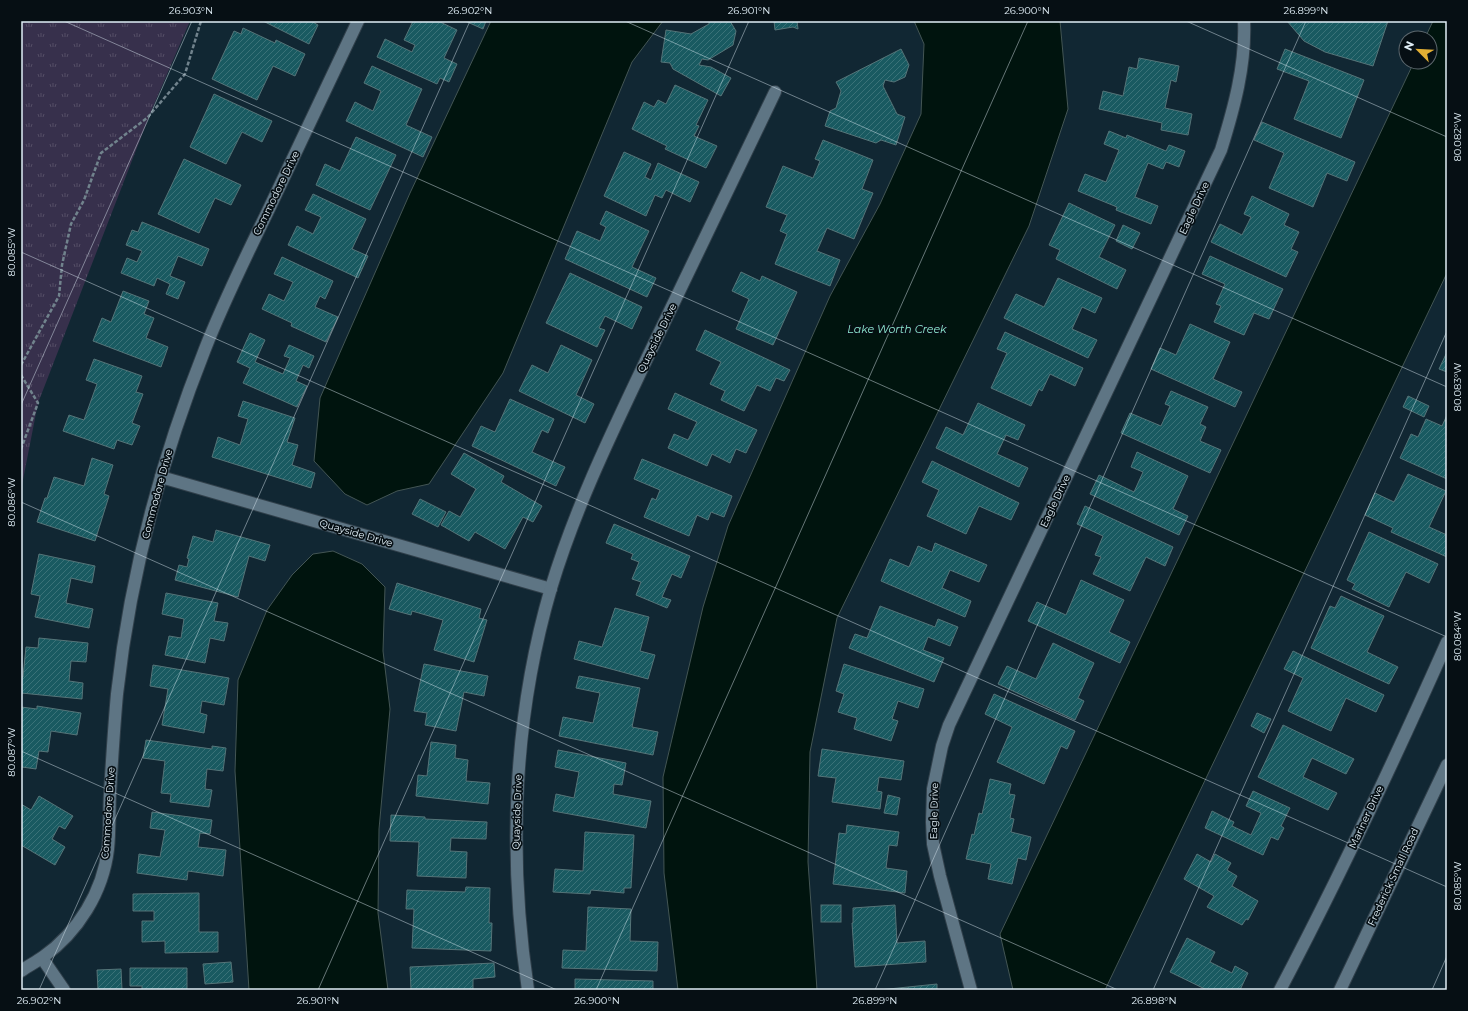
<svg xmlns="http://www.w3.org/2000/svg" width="1468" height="1011" viewBox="0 0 1468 1011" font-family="Montserrat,sans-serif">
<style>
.grass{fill:url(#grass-tufts)}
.water{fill:#00140e;stroke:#435554}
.building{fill:url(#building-hatch);stroke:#557478}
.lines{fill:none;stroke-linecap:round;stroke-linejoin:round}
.minor-casing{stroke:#31404b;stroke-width:14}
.path{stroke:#71838d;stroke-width:2.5;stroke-dasharray:4 2;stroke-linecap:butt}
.minor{stroke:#5e7584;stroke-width:12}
.ticks{fill:none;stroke:#e0eef6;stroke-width:1;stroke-opacity:0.45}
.labels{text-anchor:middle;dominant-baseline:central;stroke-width:3.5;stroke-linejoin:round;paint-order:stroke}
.street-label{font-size:10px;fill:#e0eef6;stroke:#060f14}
.water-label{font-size:11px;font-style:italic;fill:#8de8d0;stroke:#060f14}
.neatline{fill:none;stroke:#e0eef6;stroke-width:1.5}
.ticks-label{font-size:10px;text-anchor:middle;fill:#e0eef6}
</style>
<defs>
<pattern id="grass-tufts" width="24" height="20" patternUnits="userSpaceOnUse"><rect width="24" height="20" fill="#37304c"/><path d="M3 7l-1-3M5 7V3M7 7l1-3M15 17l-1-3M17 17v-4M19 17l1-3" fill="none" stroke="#544e66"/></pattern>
<pattern id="building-hatch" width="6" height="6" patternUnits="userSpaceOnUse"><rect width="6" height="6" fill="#195a61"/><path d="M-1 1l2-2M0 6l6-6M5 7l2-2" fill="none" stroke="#3a7278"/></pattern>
</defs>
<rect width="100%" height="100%" fill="#112733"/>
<path class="grass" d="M21,21H190L152,109L38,403L21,490Z"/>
<g class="water">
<path d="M491,21H663L632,62L503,373L429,484L397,491L367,505L345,494L314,461L320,398L410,193Z"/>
<path d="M914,21H1060L1068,109L1029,226L837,618L810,752L808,862L817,990H678L664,873L663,777L703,607L728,526L830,296L880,204L921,114L924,44Z"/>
<path d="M1433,21H1447V273L1105,990H1013L1000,934L1414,62H1430V38H1425Z"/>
<path d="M333,551L362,564L385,587L383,651L390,709L379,829L378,913L388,990H249L235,771L238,680L267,610L292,575L313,554Z"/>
</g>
<g class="building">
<path d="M263,21H311L318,25L309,44Z"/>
<path d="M413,21H438L457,30L444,58L457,64L449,82L440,78L437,84L377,57L385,39L412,52L415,45L404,40Z"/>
<path d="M465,21H486L483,29Z"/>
<path d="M709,21H730L736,31L733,45L708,60L702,59L699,65L711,67L731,78L721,96L673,69L670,63L661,62L666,30L691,34L709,24Z"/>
<path d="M774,21H797L798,29L793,27L775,30Z"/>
<path d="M1287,21H1388L1373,66L1325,52L1304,41Z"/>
<path d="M243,28L275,43L276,40L305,54L295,76L273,66L257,100L212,79L234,31L241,34Z"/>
<path d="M901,49L909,65L905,77L894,82L885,80L883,86L897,114L905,117L896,145L881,140L876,143L825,126L830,111L836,108L841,91L836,82Z"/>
<path d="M1285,49L1364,80L1341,138L1294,119L1309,81L1277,69Z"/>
<path d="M1139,58L1179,66L1176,82L1171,80L1165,108L1192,114L1188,135L1161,130L1162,123L1099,109L1103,91L1123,96L1129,67L1137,69Z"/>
<path d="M372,66L422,89L406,125L432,137L423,157L346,121L355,102L373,111L381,91L364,83Z"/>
<path d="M675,85L708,100L696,125L699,126L694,136L717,146L706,168L665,149L667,146L632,129L644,102L654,107L658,100L666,104Z"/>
<path d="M214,94L272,121L262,142L242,132L226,164L190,147Z"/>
<path d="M1262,122L1355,162L1347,181L1327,173L1313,207L1269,188L1284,153L1254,140Z"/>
<path d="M1109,131L1126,138L1127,135L1166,151L1169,145L1185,151L1179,167L1166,162L1163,169L1148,163L1135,197L1158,206L1151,224L1116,210L1117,207L1078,191L1085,174L1106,182L1119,150L1104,144Z"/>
<path d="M356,137L396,155L370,210L316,185L325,164L340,171Z"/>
<path d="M823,140L873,160L862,189L873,193L854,239L827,228L817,251L840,260L830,286L775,264L787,234L780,231L787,215L766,207L783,166L813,178L820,161L815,159Z"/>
<path d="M624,152L651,164L645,177L651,180L658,163L699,182L690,202L666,190L662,198L655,195L646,216L604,196Z"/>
<path d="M184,159L241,185L231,205L215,198L199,233L158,214Z"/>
<path d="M313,194L366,219L352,249L368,256L358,278L288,245L297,226L313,234L321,217L305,210Z"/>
<path d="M1252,196L1289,214L1284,225L1299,232L1291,249L1298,252L1286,277L1211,242L1220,224L1242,235L1251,217L1244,214Z"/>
<path d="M1069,203L1115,225L1099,257L1126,270L1117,289L1056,259L1060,250L1049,245Z"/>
<path d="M606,211L649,231L632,267L656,278L647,297L565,259L577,231L600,241L606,227L600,224Z"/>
<path d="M142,222L209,249L202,266L178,256L170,276L185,282L178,299L166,294L170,284L157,278L154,286L121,273L127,258L137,262L142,251L126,245L132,230L138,232Z"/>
<path d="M1123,225L1140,233L1132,249L1116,241Z"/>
<path d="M1210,256L1283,289L1269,319L1254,313L1244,335L1214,322L1221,306L1216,304L1225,284L1202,274Z"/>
<path d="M282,257L333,281L325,299L320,296L315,307L338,317L326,342L291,326L292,323L262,309L269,294L284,301L293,282L274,274Z"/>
<path d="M741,272L760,281L762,276L797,292L773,345L736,329L749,299L732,291Z"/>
<path d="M570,273L642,307L632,329L605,316L599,328L605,330L597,347L546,323Z"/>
<path d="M1058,278L1102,298L1095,313L1082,307L1072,329L1097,340L1088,358L1004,318L1016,294L1044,307Z"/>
<path d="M123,291L149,301L144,314L154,318L146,338L168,347L161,367L93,341L102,318L111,322Z"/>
<path d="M1190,324L1230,342L1213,379L1242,392L1235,407L1151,369L1160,348L1176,355Z"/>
<path d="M705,330L790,370L784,381L776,378L770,391L757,385L744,411L721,400L725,391L710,384L721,362L696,350Z"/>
<path d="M1005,332L1083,368L1075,386L1050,374L1042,391L1039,389L1031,406L991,388L1007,353L997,349Z"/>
<path d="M250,333L265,340L255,362L283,374L290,358L284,356L289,345L314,356L309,368L303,365L296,381L307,386L297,407L243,383L250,368L237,362Z"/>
<path d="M561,345L592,360L576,395L594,404L585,423L519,391L532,365L548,373Z"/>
<path d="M1447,352V372L1439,369Z"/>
<path d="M94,359L142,376L136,392L143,394L132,423L140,426L132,445L117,440L114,449L63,431L69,415L84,420L97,384L86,380Z"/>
<path d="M1171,391L1208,407L1200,424L1206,427L1200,441L1221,450L1210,473L1121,433L1130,413L1161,426L1170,406L1165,404Z"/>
<path d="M675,393L757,430L746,453L736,449L730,463L712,454L707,466L668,448L674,434L688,440L697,422L668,409Z"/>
<path d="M1408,396L1429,406L1424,417L1403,407Z"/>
<path d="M510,399L554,419L548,433L542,430L532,452L565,467L556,486L472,446L481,426L495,432Z"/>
<path d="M243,401L295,418L287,442L298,445L292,465L315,473L311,488L212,457L218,437L240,445L248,419L238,416Z"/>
<path d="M978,403L1025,425L1018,440L1006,435L997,454L1028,468L1019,487L936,448L946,427L963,435Z"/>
<path d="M1447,415V479L1400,458L1411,434L1418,437L1426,419L1442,426Z"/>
<path d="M1137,452L1188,476L1173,509L1188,516L1179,535L1090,494L1099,475L1134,492L1143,472L1131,467Z"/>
<path d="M464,453L504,476L501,482L542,506L533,522L523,517L505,549L475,532L469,541L441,525L449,511L460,517L476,489L451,474Z"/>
<path d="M92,458L113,465L104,494L109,496L95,541L37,522L45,498H47L54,477L84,486Z"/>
<path d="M642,459L732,496L724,517L711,512L708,520L697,515L689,536L644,517L652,498L656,500L660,490L634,479Z"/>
<path d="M932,461L1019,503L1011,520L979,506L966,534L927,516L939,490L922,482Z"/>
<path d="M1408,474L1446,491L1429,527L1447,535V557L1391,532L1393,528L1365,515L1375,493L1394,502Z"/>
<path d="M420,499L446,512L438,527L412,514Z"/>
<path d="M1085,506L1173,547L1165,566L1146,557L1130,591L1093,574L1101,557L1095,555L1103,536L1077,524Z"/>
<path d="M614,524L690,556L681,578L672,574L662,597L671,600L667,608L636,595L641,582L632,579L639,562L631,559L633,554L606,543Z"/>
<path d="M216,530L270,545L265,561L249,556L238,597L175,580L179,565L187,567L189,559L187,558L193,536L213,542Z"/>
<path d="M1369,532L1438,564L1429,583L1406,572L1389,607L1352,589L1355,584L1347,580Z"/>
<path d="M935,543L987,565L979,582L950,570L942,588L971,601L965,617L881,581L890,559L909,567L918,546L932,552Z"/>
<path d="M39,554L95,566L92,583L71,578L66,603L93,609L89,628L35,617L40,596L31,594Z"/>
<path d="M1081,580L1124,600L1109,632L1130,642L1120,663L1028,621L1037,602L1066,615Z"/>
<path d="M397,583L481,609L479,618L487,620L474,662L434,650L443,620L412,611L411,615L389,609Z"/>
<path d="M166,593L218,603L214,621L228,623L224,641L210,638L205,663L165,655L169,636L181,638L184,619L162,614Z"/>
<path d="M1341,596L1384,616L1367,652L1398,667L1389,684L1311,648L1330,606L1335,608Z"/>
<path d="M880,606L935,627L938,619L958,627L950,646L928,637L923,650L944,658L934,682L849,648L855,634L867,638Z"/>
<path d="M615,608L649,617L640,651L655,655L648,679L574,659L579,641L602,647Z"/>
<path d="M39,638L88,643L86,662L71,661L69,681L83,683L82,699L21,693V677H23L26,647L38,648Z"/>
<path d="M1053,643L1094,663L1078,698L1084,701L1075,720L998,684L1007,666L1036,679Z"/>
<path d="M1293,651L1384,695L1376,712L1346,698L1331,731L1288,711L1303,678L1284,669Z"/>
<path d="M424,664L488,676L484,696L464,692L456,731L425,725L427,713L414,711Z"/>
<path d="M844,664L924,689L918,708L898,701L892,719L898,721L891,741L854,729L857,718L838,712L844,694L836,691Z"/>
<path d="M153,665L229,678L224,705L202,701L200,713L207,715L204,733L162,725L168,689L150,686Z"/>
<path d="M579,676L640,688L632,727L658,732L653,755L559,736L563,717L593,723L600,693L576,688Z"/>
<path d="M994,694L1075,731L1067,749L1061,746L1044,784L997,762L1012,727L985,714Z"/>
<path d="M37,706L81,713L77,735L51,731L48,752L39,751L36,769L22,767L21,707L37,709Z"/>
<path d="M1257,713L1271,719L1264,733L1251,726Z"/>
<path d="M1283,725L1354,759L1346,774L1312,758L1303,777L1337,793L1328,810L1258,777Z"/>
<path d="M146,740L212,749V746L226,748L223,771L207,769L205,789L212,790L209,807L170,802L171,794L161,793L165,761L143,758Z"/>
<path d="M431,742L456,745L455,758L468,760L466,781L490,783L488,804L416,796L418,775L427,776Z"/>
<path d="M822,749L904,761L901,780L879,777L877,791L882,792L880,809L832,802L836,778L818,776Z"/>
<path d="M558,750L626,763L622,785L614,784L613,794L651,801L646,828L553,811L556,794L574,798L579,772L555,767Z"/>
<path d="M990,779L1011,784L1009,794L1015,795L1010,818L1014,819L1011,832L1031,837L1026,860L1018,858L1012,884L988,879L991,864L966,859L972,834L974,835L979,813L982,814Z"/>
<path d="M1253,791L1290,808L1281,826L1284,828L1278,840L1271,837L1263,855L1205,828L1212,811L1234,822L1232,826L1251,835L1261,813L1246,806Z"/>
<path d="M888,795L900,798L897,815L884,813Z"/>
<path d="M39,796L73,816L65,829L59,826L52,839L65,847L55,865L21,845V804L31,810Z"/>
<path d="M152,812L212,820L210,834L200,833L198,847L226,850L223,876L188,871L187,880L137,873L139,854L160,857L165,830L150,828Z"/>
<path d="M391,815L425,817V819L487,822L486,839L451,838L450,851L467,852L466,878L417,876L419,842L390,841Z"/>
<path d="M847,825L899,832L897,846L889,845L886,868L907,871L905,893L833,884L839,833L846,834Z"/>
<path d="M585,832L634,835L631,888H624V893L591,890L590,894L553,892L555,869L583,871Z"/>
<path d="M1197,854L1211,862L1215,854L1231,863L1227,870L1237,876L1232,886L1258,901L1248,920L1246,919L1242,925L1207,907L1214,896L1184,879Z"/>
<path d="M466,887L490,888L489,923H492L491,951L412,948L414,909H406L407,890L465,892Z"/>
<path d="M199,893V932H218V952L165,953V941L142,942V921H154V911H133V894Z"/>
<rect x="821" y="905" width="20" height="17"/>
<path d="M895,905L897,943L925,941L926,962L855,967L852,923H853V908Z"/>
<path d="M588,907L631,909L630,941L658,942L657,971L562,968L563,950L586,951Z"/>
<path d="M1187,938L1215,952L1210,962L1232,973L1235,966L1248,973L1240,990H1207L1170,972Z"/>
<path d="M231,962L233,982L205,984L203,964Z"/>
<path d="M494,963L495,977L473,979V990H411L410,967Z"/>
<path d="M130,968H187V990H142V986H130Z"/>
<path d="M121,969L122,990H98L97,970Z"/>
<path d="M575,979L653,981V990H575Z"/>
<path d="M937,984V990H879Z"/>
</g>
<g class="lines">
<defs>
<g id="minor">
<path d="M161,477L551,589"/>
<path d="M42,958L64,990"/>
<path d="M21,971C28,966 36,962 43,957C78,932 103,892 108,849C110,831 109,811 110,793C112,760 114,727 117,694C130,576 161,460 205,349C223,303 245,258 267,213C297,149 328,85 358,21"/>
<path d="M528,990C508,856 513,718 551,588C576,505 614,428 651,350C692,264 734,178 775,92"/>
<path d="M971,990L940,876L933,844L932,822L933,789L942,746L949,725L1221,150C1234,108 1246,65 1244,21"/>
<path d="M1280,990C1340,876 1395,759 1447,642"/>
<path d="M1340,990L1447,765"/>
</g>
</defs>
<use href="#minor" class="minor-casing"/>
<g class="path">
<path d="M21,365L59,296L62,265L71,224L84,200L101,153L147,118L185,74L201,21"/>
<path d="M21,375L38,403L21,449"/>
</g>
<use href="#minor" class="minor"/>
</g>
<path class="ticks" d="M64,21L1447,637M625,21L1447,387M1186,21L1447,137M21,252L1447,887M21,405L192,21M21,502L1118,990M21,751L557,990M39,990L470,21M318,990L749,21M596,990L1028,21M875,990L1306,21M1153,990L1447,331M1432,990L1447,956"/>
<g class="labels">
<g class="street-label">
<text transform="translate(276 193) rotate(-64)">Commodore Drive</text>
<text transform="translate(1194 208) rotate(-65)">Eagle Drive</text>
<text transform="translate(657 338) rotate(-64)">Quayside Drive</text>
<text transform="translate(157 494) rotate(-75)">Commodore Drive</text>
<text transform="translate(1055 501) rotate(-65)">Eagle Drive</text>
<text transform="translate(356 533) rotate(16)">Quayside Drive</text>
<text transform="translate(934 811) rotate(-89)">Eagle Drive</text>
<text transform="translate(517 812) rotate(-88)">Quayside Drive</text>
<text transform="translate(108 813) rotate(-86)">Commodore Drive</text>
<text transform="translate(1366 817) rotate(-65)">Mariner Drive</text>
<text transform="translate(1393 877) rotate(-65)">Frederick Small Road</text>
</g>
<g class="water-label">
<text x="897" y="329">Lake Worth Creek</text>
</g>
</g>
<rect width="1468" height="1011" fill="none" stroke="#060f14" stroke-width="44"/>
<g transform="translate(1418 50) rotate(294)"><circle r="19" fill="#060f14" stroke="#5d686e"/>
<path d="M0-3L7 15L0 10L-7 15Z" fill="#e2af34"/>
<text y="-6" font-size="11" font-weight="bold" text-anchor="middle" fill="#e0eef6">N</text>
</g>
<rect x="22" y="22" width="1424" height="967" class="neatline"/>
<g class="ticks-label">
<text x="191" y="14">26.903°N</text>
<text x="470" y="14">26.902°N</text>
<text x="749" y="14">26.901°N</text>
<text x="1027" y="14">26.900°N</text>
<text x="1306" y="14">26.899°N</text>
<text transform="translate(1457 137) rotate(-90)" y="4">80.082°W</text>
<text transform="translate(11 252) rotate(-90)" y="4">80.085°W</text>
<text transform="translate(1457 387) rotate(-90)" y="4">80.083°W</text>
<text transform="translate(11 502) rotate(-90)" y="4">80.086°W</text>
<text transform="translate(1457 636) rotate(-90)" y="4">80.084°W</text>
<text transform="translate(11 752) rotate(-90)" y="4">80.087°W</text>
<text transform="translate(1457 886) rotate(-90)" y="4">80.085°W</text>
<text x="39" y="1004">26.902°N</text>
<text x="318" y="1004">26.901°N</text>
<text x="597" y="1004">26.900°N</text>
<text x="875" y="1004">26.899°N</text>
<text x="1154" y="1004">26.898°N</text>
</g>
</svg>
